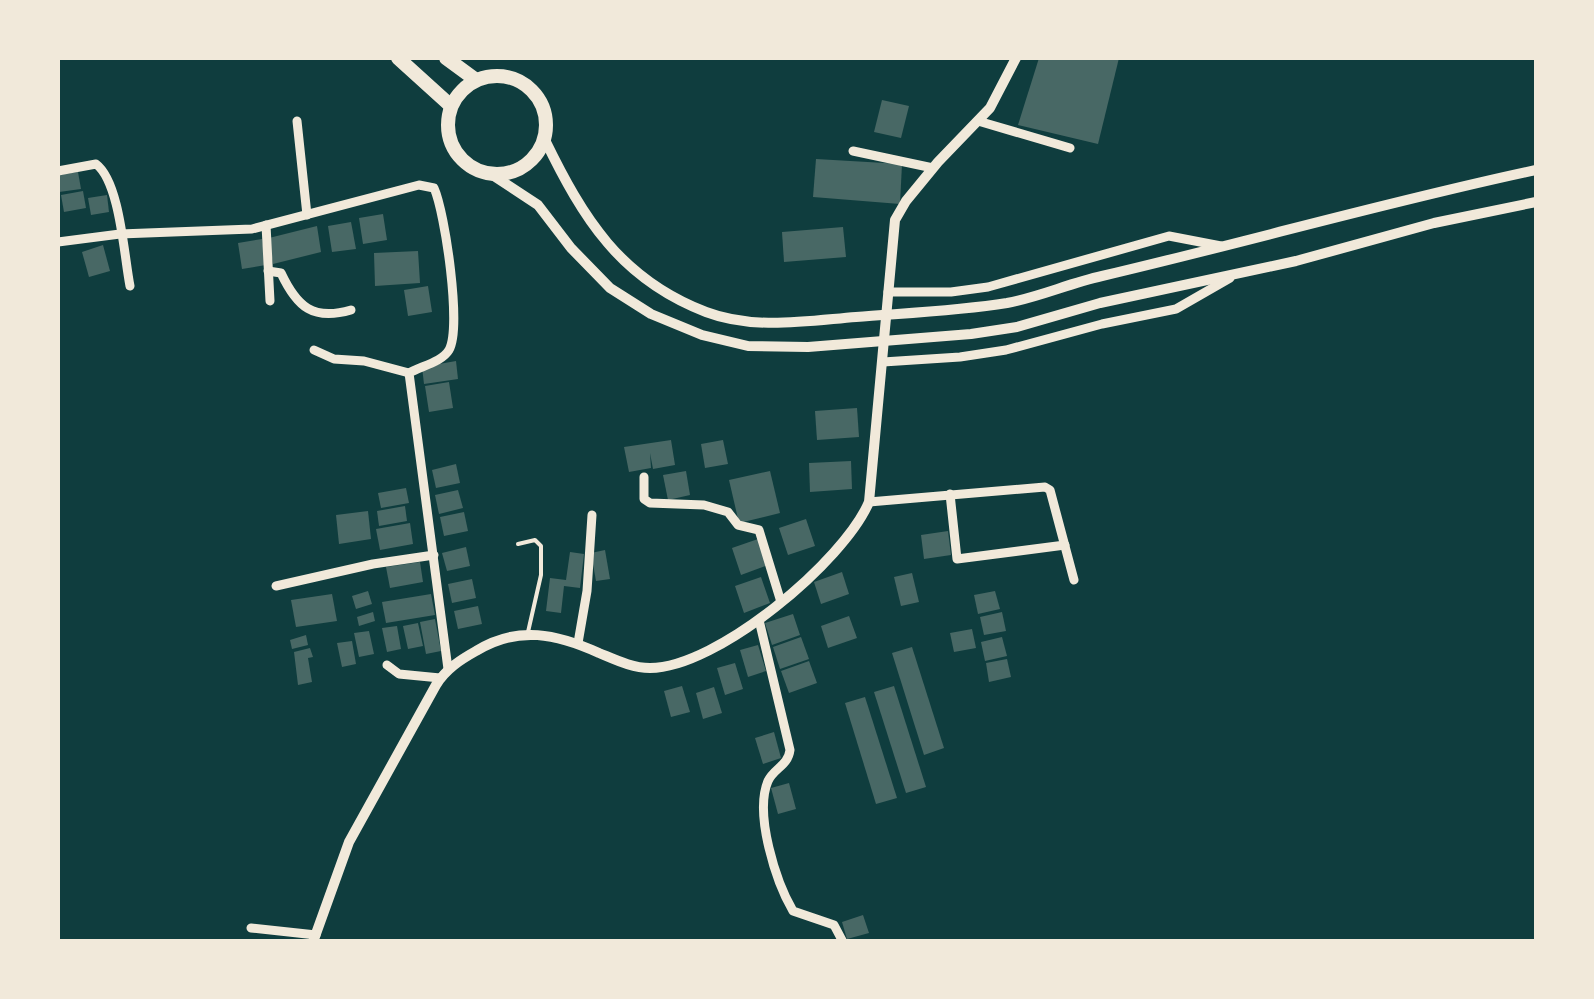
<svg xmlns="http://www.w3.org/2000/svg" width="1594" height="999" viewBox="0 0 1594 999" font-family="'Alegreya Sans',sans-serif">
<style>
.building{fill:#486865}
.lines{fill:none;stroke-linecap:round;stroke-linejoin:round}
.service{stroke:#f1e9da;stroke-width:4}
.minor{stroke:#f1e9da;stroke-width:9}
.tertiary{stroke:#f1e9da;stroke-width:10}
.primary{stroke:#f1e9da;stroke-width:14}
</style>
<rect width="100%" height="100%" fill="#0f3d3e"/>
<g class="building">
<path d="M1039,58H1119L1098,144L1018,125Z"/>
<path d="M882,100L909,106L901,138L874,132Z"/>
<path d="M816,159L902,164L900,204L813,197Z"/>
<path d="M78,172L81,189L59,192L58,175Z"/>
<path d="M83,191L86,208L64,212L61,195Z"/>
<path d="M107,195L109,212L91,215L88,198Z"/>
<path d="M383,214L387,240L363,244L359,218Z"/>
<path d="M351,222L356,249L332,252L328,226Z"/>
<path d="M317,226L321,252L273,264L269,238Z"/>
<path d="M843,227L846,257L784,262L782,232Z"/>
<path d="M262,239L266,265L242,269L238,243Z"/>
<path d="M103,245L110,271L89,277L82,252Z"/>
<path d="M418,251L420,283L375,286L374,253Z"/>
<path d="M428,286L432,312L408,316L404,290Z"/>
<path d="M456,361L458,379L424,384L422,367Z"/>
<path d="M449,382L453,408L429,412L425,386Z"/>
<path d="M857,408L859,437L817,440L815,411Z"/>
<path d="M671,440L675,465L653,469L650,453L651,468L629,472L624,447Z"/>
<path d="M723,440L728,464L705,468L701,444Z"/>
<path d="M851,461L852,489L810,492L809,463Z"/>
<path d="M456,464L460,483L436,488L432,470Z"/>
<path d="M686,471L690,495L668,500L663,475Z"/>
<path d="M770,471L780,513L739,523L729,480Z"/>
<path d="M406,488L409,503L381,508L378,493Z"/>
<path d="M458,490L463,508L439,514L435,495Z"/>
<path d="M405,506L407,521L379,526L377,511Z"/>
<path d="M368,511L371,539L339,544L336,515Z"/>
<path d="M464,512L468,531L444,536L440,517Z"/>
<path d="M806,519L815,546L788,555L779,528Z"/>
<path d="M410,523L413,544L380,550L376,529Z"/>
<path d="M948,531L951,555L924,559L921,535Z"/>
<path d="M758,539L768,565L741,575L732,548Z"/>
<path d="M466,547L470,566L447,571L442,553Z"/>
<path d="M605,550L610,579L596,581L591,553Z"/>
<path d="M570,552L584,554L580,588L564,586L561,613L546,611L550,578L566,580Z"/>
<path d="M420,562L423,582L390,588L386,567Z"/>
<path d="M842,572L849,594L821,604L814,582Z"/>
<path d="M912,573L919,602L901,606L894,577Z"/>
<path d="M761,577L770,603L744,613L735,586Z"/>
<path d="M472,579L476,598L452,603L448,584Z"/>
<path d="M368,591L372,604L356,609L352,596Z"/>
<path d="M995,591L1000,609L978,614L974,595Z"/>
<path d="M332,594L337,621L296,627L291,600Z"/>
<path d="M431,594L435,615L386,623L382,602Z"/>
<path d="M478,606L482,624L458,629L454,611Z"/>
<path d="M373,612L375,621L359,626L357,617Z"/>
<path d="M1002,612L1006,631L984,635L980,617Z"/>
<path d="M793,614L800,635L772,645L765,623Z"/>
<path d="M849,616L857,638L828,648L821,626Z"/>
<path d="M435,619L441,651L426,654L420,622Z"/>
<path d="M418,623L423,646L408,649L403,626Z"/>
<path d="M397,626L401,649L387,652L382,628Z"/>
<path d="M972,629L976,648L954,652L950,633Z"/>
<path d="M369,631L374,654L359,657L354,633Z"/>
<path d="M306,635L308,645L292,649L290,640Z"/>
<path d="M801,637L809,659L780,669L773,647Z"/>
<path d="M1002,637L1007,656L985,661L981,642Z"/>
<path d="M352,641L356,664L342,667L337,643Z"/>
<path d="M758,645L766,671L748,677L740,650Z"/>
<path d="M912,647L944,748L924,755L892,653Z"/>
<path d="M310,648L313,657L308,658L312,682L298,685L294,652Z"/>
<path d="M1007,659L1011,677L989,682L986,663Z"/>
<path d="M809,661L817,683L789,693L781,671Z"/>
<path d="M735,663L743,689L725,695L717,668Z"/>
<path d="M682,686L690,712L671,717L664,691Z"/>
<path d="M894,686L926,787L906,793L874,692Z"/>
<path d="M714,687L722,713L703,719L696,693Z"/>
<path d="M865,697L897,798L876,804L845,703Z"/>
<path d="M774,732L781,758L763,764L755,738Z"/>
<path d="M789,783L796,809L778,814L771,788Z"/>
<path d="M863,915L869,933L847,939L842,922Z"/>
</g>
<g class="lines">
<path class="service" d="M518,544L535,540L541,546V575L528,632"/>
<g class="minor">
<path d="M297,121L307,215"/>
<path d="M978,121L1070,148"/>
<path d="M853,151L933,168"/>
<path d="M58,171L96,164C120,182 124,256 130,286"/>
<path d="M266,225L270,301"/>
<path d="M58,242L120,234L252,229L419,185L434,188C445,212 462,328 449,350C442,362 421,366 409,373L448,669"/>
<path d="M268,271L281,273C297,307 313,321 351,310"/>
<path d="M888,292H951L988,287L1169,236L1221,246"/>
<path d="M314,350L334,359L364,361L409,373"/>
<path d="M883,362L960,357L1006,350L1102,324L1176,309L1230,278"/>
<path d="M644,477V499L650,503L704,505L728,512L738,525L759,530L781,602"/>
<path d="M950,494L957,559L1065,545"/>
<path d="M869,502L1045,487L1050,490L1074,580"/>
<path d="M276,586L373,564L434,555"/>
<path d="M759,620L790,750C788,766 774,768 768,781C754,814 776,882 793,911L834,925L843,942"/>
<path d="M578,643L587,591L592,515"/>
<path d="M387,665L399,674L440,678"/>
<path d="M251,928L316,935"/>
</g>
<g class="tertiary">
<path d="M545,140C583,218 620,279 706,312C753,330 806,321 856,317C906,313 957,311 1007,303C1039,297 1070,283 1102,276C1247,242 1390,201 1536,170"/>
<path d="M491,174L538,205L571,248L610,288L651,314L702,335L748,346L808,347L971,334L1017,327L1100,303L1296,261L1434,223L1536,202"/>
<path d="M313,942L349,842L436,685C446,669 460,660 476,651C518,625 557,634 599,653C616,660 632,668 650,668C717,668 844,561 869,502L895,220L906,201L938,162L990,108L1016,58"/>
</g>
<g class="primary">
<path d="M398,58L451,106"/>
<path d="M446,58L476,80"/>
<circle cx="497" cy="125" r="49"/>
</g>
</g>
<rect width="1594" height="999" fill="none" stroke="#f1e9da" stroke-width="120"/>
</svg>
